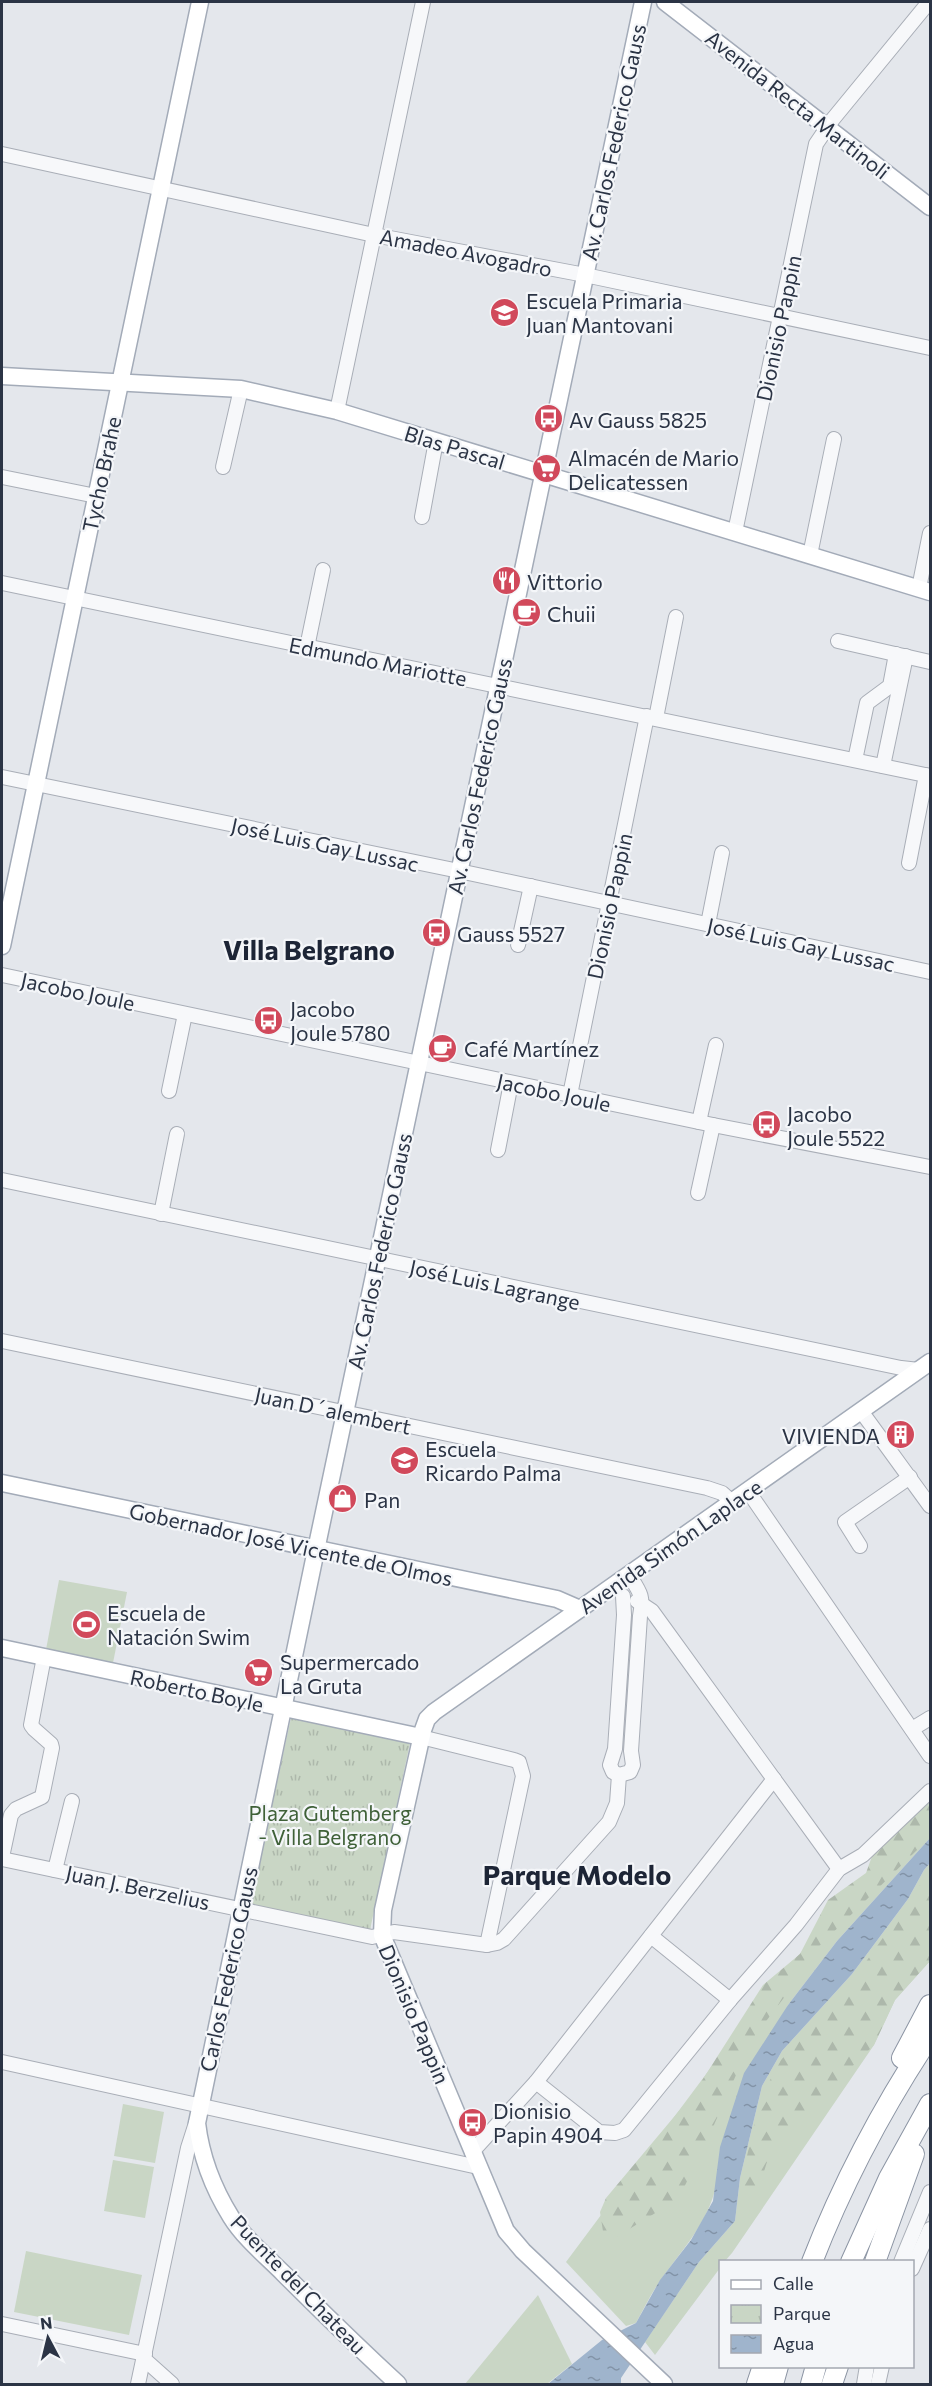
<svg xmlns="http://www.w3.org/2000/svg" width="932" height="2386" viewBox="0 0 932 2386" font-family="Commissioner,sans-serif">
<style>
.green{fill:#c9d6c5}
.forest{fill:url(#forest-firs)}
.park{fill:url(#park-tufts)}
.water{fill:url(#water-ripples)}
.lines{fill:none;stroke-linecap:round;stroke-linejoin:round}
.minor-casing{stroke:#a9aeb7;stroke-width:16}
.major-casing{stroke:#a3abb8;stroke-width:19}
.highway-casing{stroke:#8b94a3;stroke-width:22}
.minor{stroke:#f7f8fa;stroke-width:14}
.major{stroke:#fff;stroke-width:16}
.highway{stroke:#fff;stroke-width:20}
.labels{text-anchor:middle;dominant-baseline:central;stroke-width:4.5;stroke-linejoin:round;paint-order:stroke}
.street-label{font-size:21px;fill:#2b3445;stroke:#f4f6f9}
.poi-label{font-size:21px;fill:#2b3445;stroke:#f4f6f9;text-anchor:start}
.park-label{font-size:21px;fill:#3f6138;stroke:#f4f6f9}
.district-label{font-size:27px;font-weight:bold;fill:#1d2536;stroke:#f4f6f9}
</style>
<defs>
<pattern id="forest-firs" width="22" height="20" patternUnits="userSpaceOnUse" patternTransform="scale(1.5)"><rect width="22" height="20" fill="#c9d6c5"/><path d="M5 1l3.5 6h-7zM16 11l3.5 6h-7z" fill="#adb8ab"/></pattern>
<pattern id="park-tufts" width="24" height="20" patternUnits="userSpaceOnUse" patternTransform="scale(1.5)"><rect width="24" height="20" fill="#c9d6c5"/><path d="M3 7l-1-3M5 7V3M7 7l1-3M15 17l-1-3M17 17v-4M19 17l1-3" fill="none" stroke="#adb8ab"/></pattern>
<pattern id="water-ripples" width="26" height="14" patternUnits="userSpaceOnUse" patternTransform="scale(1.5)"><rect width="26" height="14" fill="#9fb4cc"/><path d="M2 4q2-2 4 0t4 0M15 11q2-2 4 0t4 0" fill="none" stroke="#8293a7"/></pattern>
</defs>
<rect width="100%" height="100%" fill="#e4e7ec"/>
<g class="green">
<path d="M59,1580L127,1592L112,1668L45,1655Z"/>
<path d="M930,1810V1838L837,1941L788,2005L716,2185C709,2221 683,2249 662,2278C652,2292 644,2308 636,2323L626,2326L566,2262L777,1979Z"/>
<path d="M930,1863V1961L895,2000L874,2045L732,2253L725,2261L720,2262V2268L655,2355L645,2342L699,2262L735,2221L740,2178L762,2086L782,2051L852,1974L908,1899L924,1870Z"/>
<path d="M123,2104L164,2112L155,2163L114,2156Z"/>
<path d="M113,2160L154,2167L145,2218L104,2211Z"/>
<path d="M26,2251L142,2275L129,2335L14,2312Z"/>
<path d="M538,2295L572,2364L547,2384H465Z"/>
</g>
<g class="forest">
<path d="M930,1802V1829L917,1850L802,1963L799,1978L751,2041L702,2152L678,2199L605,2244L600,2212L606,2198L694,2093L763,1985L800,1954L828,1900L866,1873L876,1845Z"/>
<path d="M930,1871V1961L895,2000L874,2045L772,2146L761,2181L739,2203L742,2176L762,2095L781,2060L851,1983Z"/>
</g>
<path class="park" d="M291,1718L410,1743L370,1930L250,1905Z"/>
<path class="water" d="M930,1838V1863L924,1870L908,1899L852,1974L782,2051L762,2086L740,2178L735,2221L699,2262L621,2378V2384H548L602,2340L636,2323L660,2280L691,2240L713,2201L720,2147L744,2073L788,2005L837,1941Z"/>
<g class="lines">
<defs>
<g id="minor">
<path d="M2,154L374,235L585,275L930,348"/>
<path d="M337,411L423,2"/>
<path d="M223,467L241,389"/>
<path d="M2,477L96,496"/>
<path d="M422,517L436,441"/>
<path d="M735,532L816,144L833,119L929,2"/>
<path d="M810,555L834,439"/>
<path d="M2,583L930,776"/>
<path d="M919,588L930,533"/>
<path d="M838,641L930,662"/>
<path d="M307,647L323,570"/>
<path d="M656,718L676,617"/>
<path d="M855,760L867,703L890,686L896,654"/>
<path d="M883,766L906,656"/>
<path d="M2,777L459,871L930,972"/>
<path d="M909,863L926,775"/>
<path d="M708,924L722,853"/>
<path d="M518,945L531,886"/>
<path d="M2,975L713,1125L930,1167"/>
<path d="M169,1091L185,1014"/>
<path d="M570,1095L647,716"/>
<path d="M699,1122L716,1045"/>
<path d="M498,1150L511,1083"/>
<path d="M2,1180L901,1368L919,1370"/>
<path d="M698,1193L713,1125"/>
<path d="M161,1214L177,1134"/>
<path d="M2,1341L707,1488L722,1493L732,1502"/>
<path d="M861,1411L930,1506"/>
<path d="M748,1491L930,1756"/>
<path d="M860,1546L845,1522L910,1477"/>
<path d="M623,1596L624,1615L615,1749L610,1765L613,1772L619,1775L630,1772L633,1765L631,1751L640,1616C644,1596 640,1592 629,1575"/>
<path d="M637,1601L652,1611L839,1869"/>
<path d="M912,1729L930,1718"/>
<path d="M421,1737L514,1760L519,1762L523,1776L487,1945"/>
<path d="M2,1857L11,1815L16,1809L42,1797L52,1748L51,1744L34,1729L31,1725L44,1657"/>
<path d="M2,1859L372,1937L394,1932L487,1945L497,1943L504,1939L609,1822L617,1803L619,1775"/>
<path d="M55,1870L72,1801"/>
<path d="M651,1936L730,2000"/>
<path d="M2,2062L478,2167"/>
<path d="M536,2082L599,2132L615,2133L624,2130L730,2000L796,1925L839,1869L863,1855L930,1791"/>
<path d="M472,2152L536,2082L774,1779"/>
<path d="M901,2262L930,2192"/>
<path d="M912,2269L930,2229"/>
<path d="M2,2324L145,2354"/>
<path d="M144,2359L172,2384"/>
<path d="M138,2384L188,2148L196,2123"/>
<path d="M864,2384L867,2366"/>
<path d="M878,2384L882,2366"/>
</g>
<g id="major">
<path d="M665,2L930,207"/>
<path d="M2,376L241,389L337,411L930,592"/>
<path d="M2,946L200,2"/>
<path d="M2,1483L557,1599L580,1609"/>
<path d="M2,1648L421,1737"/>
<path d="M398,2384C359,2348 321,2311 283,2273C266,2256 244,2238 231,2217C213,2188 201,2157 197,2123L316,1550L643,2"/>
<path d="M664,2384L523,2251L506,2231L382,1935L383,1910L423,1730L427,1719L434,1712L930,1362"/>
</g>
<g id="highway">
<path d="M902,2058L930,2005"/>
<path d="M812,2262C843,2182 883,2107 930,2036"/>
<path d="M851,2262L889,2178L930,2104"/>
<path d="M875,2262L914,2154"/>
<path d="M757,2384L763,2366"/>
<path d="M773,2384L778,2366"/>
<path d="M811,2384L816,2366"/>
<path d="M832,2384L838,2366"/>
</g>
</defs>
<use href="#minor" class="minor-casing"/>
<use href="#major" class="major-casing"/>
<use href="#highway" class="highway-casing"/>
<use href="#minor" class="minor"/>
<use href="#major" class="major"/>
<use href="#highway" class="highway"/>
</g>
<defs>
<symbol id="school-disc" viewBox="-11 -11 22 22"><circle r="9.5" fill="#d1495b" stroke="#f4f6f9"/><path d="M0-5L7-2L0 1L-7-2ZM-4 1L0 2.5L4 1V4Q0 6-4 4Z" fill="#fff"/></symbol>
<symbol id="bus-disc" viewBox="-11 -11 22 22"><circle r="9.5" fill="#d1495b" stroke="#f4f6f9"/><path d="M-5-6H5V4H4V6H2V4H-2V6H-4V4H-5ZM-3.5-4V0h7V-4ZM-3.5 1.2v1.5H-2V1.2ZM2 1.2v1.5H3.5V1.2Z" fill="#fff"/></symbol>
<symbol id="supermarket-disc" viewBox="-11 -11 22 22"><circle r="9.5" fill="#d1495b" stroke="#f4f6f9"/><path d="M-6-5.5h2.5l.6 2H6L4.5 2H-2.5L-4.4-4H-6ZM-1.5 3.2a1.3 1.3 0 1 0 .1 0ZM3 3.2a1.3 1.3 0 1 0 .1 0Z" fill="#fff"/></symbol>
<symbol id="restaurant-disc" viewBox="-11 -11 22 22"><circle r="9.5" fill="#d1495b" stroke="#f4f6f9"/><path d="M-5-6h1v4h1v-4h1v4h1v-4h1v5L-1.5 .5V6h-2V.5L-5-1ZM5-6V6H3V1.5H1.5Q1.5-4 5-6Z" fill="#fff"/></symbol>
<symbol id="cafe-disc" viewBox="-11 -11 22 22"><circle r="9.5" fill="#d1495b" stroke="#f4f6f9"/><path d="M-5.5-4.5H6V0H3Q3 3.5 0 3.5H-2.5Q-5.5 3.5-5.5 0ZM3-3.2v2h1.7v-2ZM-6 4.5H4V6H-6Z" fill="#fff"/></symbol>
<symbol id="building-disc" viewBox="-11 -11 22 22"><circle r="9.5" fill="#d1495b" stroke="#f4f6f9"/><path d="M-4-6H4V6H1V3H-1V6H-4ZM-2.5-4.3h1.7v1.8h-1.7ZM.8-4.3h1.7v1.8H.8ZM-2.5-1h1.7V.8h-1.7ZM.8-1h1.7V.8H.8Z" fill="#fff"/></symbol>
<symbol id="shop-disc" viewBox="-11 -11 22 22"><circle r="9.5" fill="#d1495b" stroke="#f4f6f9"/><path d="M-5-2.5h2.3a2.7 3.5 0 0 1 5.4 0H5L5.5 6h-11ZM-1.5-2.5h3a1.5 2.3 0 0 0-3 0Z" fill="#fff"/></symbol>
<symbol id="stadium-disc" viewBox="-11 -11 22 22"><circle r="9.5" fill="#d1495b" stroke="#f4f6f9"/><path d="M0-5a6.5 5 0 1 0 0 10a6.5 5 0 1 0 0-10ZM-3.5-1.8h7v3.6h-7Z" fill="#fff"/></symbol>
</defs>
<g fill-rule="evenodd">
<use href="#school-disc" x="488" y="296" width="33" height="33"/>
<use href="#bus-disc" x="532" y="402" width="33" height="33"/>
<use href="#supermarket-disc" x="530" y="452" width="33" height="33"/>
<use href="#restaurant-disc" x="490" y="564" width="33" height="33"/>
<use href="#cafe-disc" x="510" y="596" width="33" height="33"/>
<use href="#bus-disc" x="420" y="916" width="33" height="33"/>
<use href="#bus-disc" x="252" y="1004" width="33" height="33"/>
<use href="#cafe-disc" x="426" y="1032" width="33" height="33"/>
<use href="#bus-disc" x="750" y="1108" width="33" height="33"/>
<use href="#building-disc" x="884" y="1418" width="33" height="33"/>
<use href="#school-disc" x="388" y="1444" width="33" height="33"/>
<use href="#shop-disc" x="326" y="1482" width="33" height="33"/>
<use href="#stadium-disc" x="70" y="1608" width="33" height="33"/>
<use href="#supermarket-disc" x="242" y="1656" width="33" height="33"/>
<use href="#bus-disc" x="456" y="2106" width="33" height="33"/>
</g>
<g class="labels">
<g class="street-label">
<text transform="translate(798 104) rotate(38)">Avenida Recta Martinoli</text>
<text transform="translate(613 142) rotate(-78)">Av. Carlos Federico Gauss</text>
<text transform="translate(466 252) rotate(11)">Amadeo Avogadro</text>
<text transform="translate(778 328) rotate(-78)">Dionisio Pappin</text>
<text transform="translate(455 447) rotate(17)">Blas Pascal</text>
<text transform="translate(101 474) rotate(-78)">Tycho Brahe</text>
<text transform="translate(378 661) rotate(11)">Edmundo Mariotte</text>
<text transform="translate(479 776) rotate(-78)">Av. Carlos Federico Gauss</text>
<text transform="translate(325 844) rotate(12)">José Luis Gay Lussac</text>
<text transform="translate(609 906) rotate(-78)">Dionisio Pappin</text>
<text transform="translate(801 944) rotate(12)">José Luis Gay Lussac</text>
<text transform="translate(78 991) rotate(12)">Jacobo Joule</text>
<text transform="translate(554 1092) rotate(12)">Jacobo Joule</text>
<text transform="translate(379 1251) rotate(-78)">Av. Carlos Federico Gauss</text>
<text transform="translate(495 1284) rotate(12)">José Luis Lagrange</text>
<text transform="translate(333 1410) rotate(12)">Juan D´alembert</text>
<text transform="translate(291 1544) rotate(12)">Gobernador José Vicente de Olmos</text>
<text transform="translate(670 1546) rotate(-35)">Avenida Simón Laplace</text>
<text transform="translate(197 1690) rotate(12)">Roberto Boyle</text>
<text transform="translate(138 1887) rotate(12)">Juan J. Berzelius</text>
<text transform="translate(228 1969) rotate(-78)">Carlos Federico Gauss</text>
<text transform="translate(415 2014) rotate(67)">Dionisio Pappin</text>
<text transform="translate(299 2284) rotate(46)">Puente del Chateau</text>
</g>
<g class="poi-label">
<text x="526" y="300">Escuela Primaria<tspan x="526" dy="24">Juan Mantovani</tspan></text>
<text x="569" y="419">Av Gauss 5825</text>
<text x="568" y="457">Almacén de Mario<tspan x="568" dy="24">Delicatessen</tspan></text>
<text x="527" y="581">Vittorio</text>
<text x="547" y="613">Chuii</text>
<text x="457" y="933">Gauss 5527</text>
<text x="290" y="1008">Jacobo<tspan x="290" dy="24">Joule 5780</tspan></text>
<text x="464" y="1048">Café Martínez</text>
<text x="787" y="1113">Jacobo<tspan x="787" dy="24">Joule 5522</tspan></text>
<text x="880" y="1435" text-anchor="end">VIVIENDA</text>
<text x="425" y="1448">Escuela<tspan x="425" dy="24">Ricardo Palma</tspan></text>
<text x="364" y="1499">Pan</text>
<text x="107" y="1612">Escuela de<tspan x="107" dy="24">Natación Swim</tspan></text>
<text x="280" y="1661">Supermercado<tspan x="280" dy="24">La Gruta</tspan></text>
<text x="493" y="2110">Dionisio<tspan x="493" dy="24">Papin 4904</tspan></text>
</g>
<g class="park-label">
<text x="330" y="1812">Plaza Gutemberg<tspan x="330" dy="24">- Villa Belgrano</tspan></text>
</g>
<g class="district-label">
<text x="309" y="949">Villa Belgrano</text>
<text x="577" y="1874">Parque Modelo</text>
</g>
</g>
<rect width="932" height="2386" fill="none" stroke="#2b3445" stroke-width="6"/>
<rect x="719" y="2260" width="195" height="108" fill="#f4f6f9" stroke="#a4a8b1" stroke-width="1.5"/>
<rect x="731" y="2280" width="30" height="9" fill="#ffffff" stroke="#a4a8b1" stroke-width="1.5"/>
<text x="773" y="2290" font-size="18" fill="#2b3445">Calle</text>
<rect x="731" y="2305" width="30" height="18" fill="url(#park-tufts)" stroke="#a4a8b1" stroke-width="1.5"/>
<text x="773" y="2320" font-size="18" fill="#2b3445">Parque</text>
<rect x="731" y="2335" width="30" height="18" fill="url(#water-ripples)" stroke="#a4a8b1" stroke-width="1.5"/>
<text x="773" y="2350" font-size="18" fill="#2b3445">Agua</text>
<g transform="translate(48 2338) rotate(353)" stroke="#f4f6f9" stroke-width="4.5" paint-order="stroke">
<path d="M0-4.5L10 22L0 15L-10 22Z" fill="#2b3445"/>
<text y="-9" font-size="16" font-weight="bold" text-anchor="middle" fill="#2b3445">N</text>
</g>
</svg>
